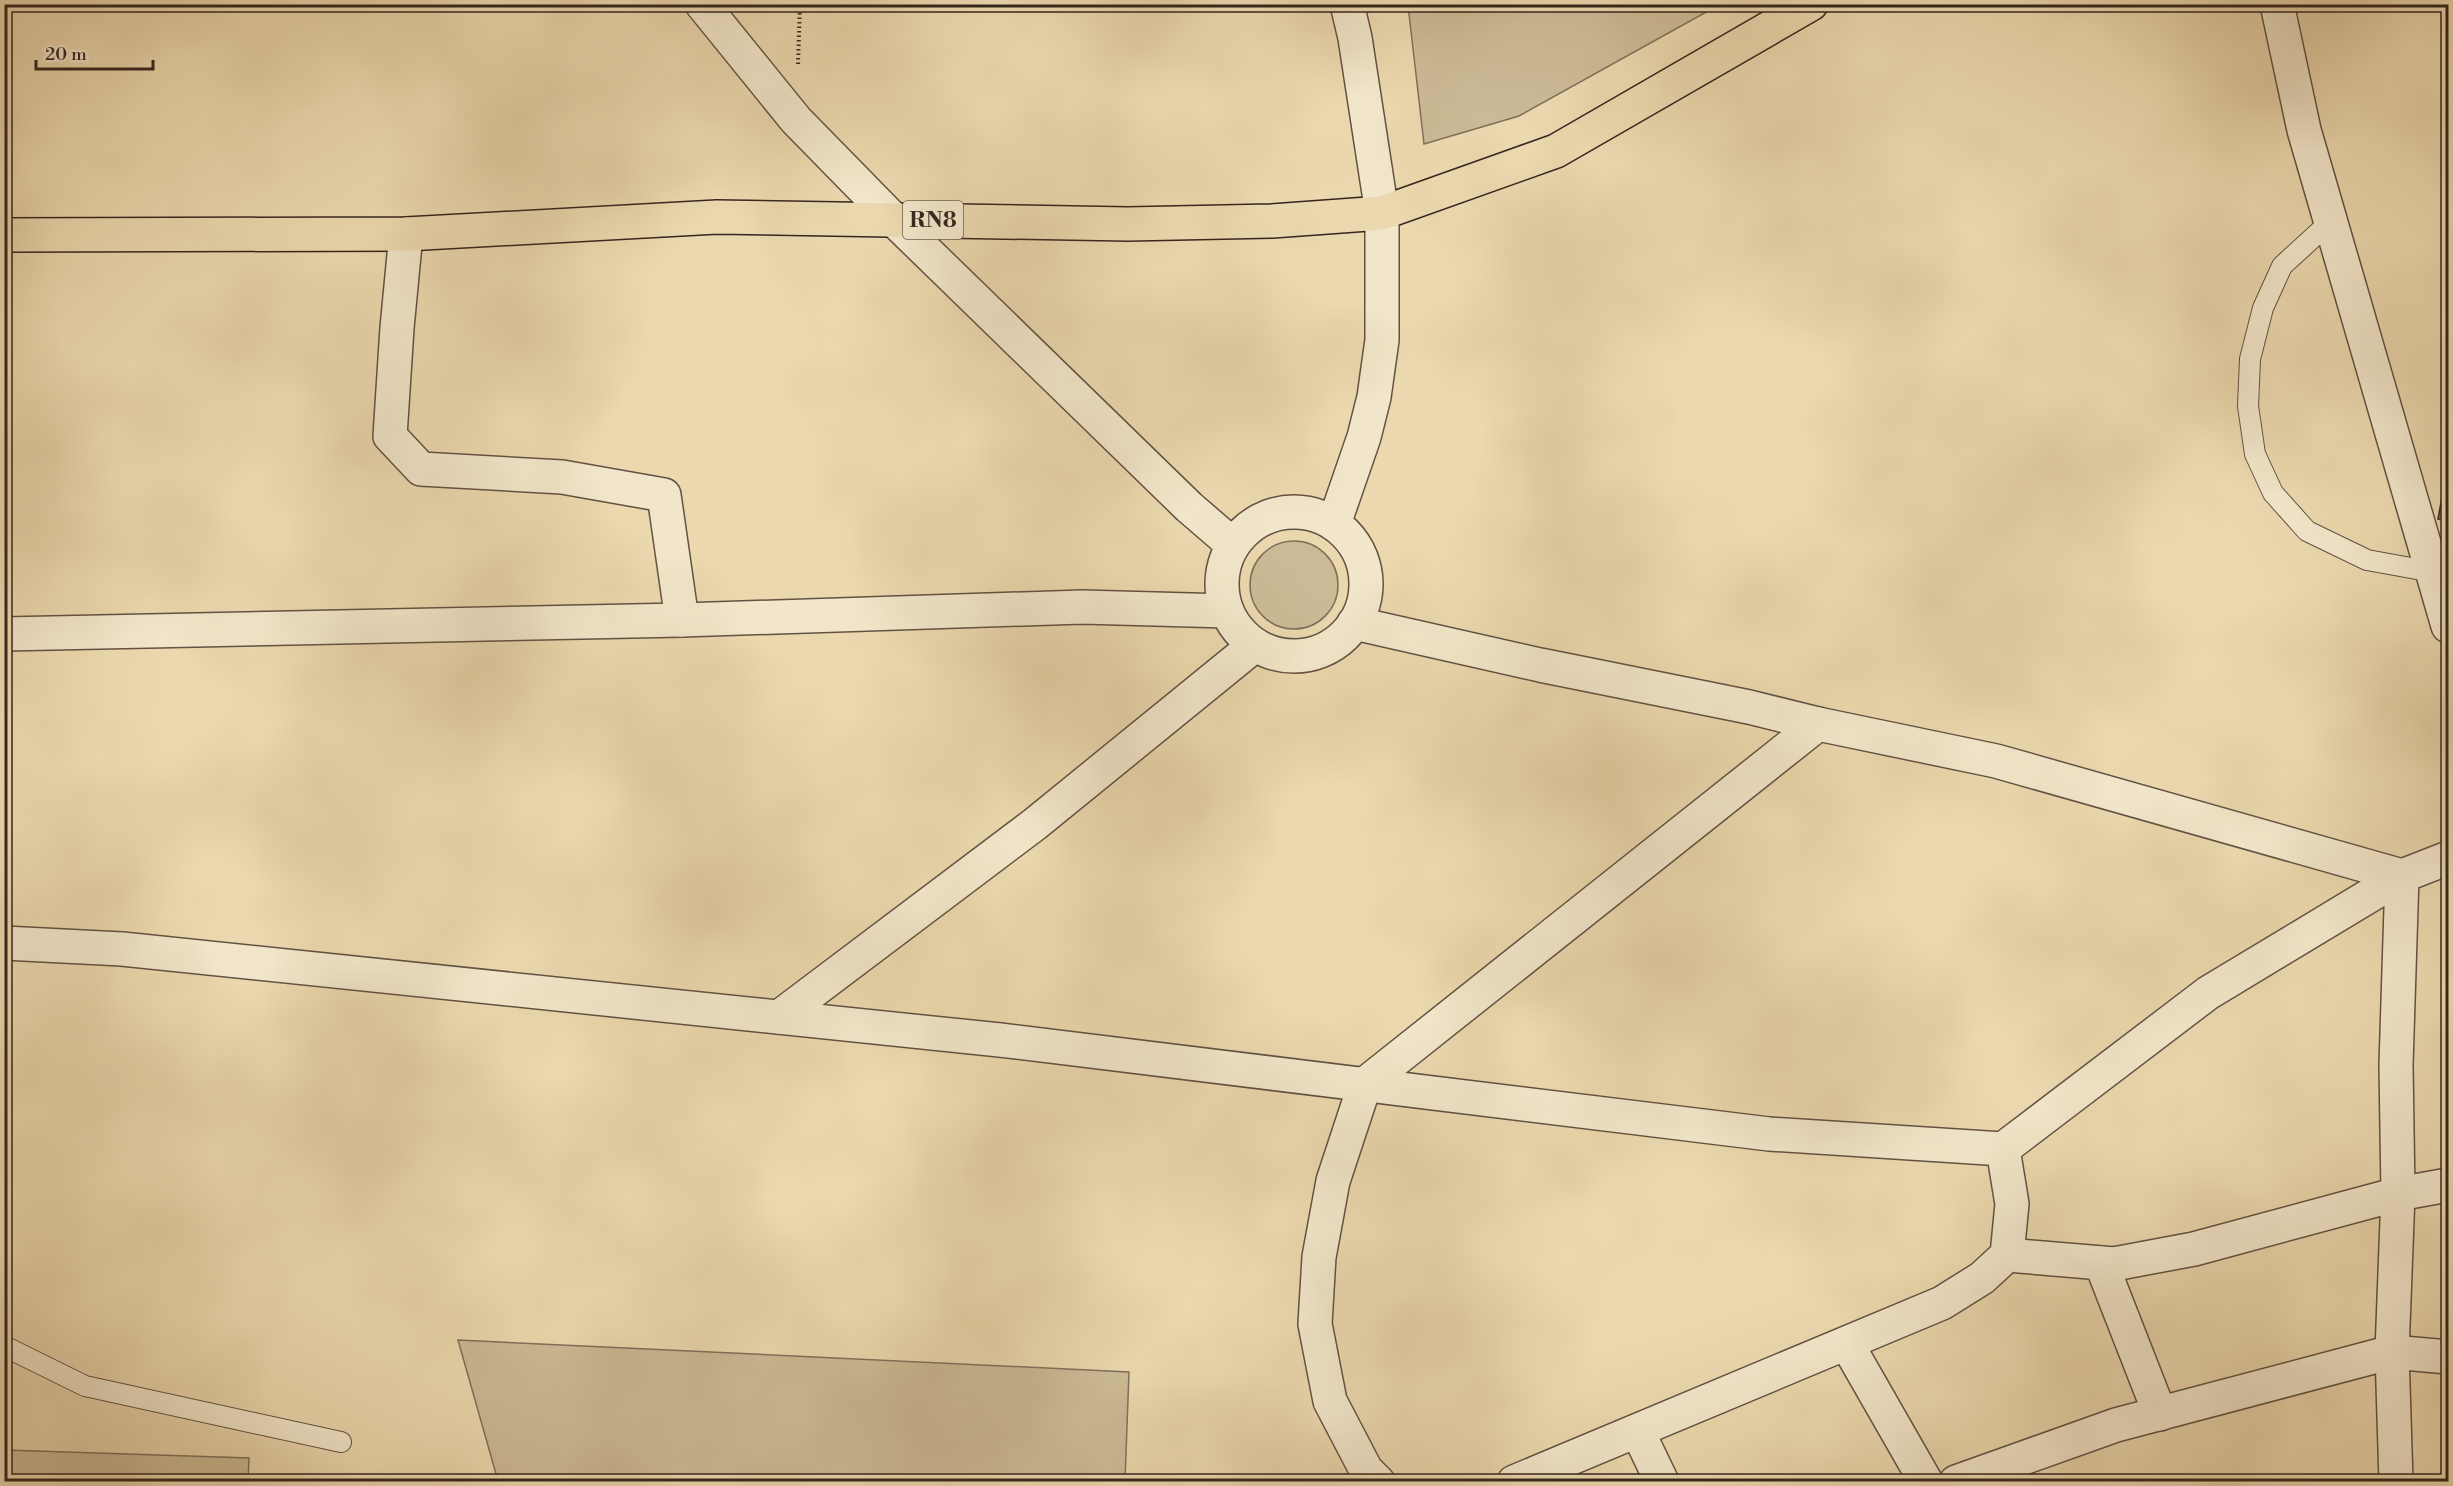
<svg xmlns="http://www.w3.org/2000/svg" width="2453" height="1486" viewBox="0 0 2453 1486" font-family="'Libre Bodoni',serif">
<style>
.green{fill:#ccba96;stroke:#80705a;stroke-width:1.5}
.building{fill:#948369;stroke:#35261f;stroke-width:1.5}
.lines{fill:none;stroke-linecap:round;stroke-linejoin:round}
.lane-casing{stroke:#625243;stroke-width:22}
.street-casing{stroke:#625243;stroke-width:36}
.primary-casing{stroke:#35261f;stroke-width:36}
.path{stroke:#35261f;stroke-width:4;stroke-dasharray:1.5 3;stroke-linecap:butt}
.lane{stroke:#f2e6ca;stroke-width:20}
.street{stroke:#f2e6ca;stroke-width:33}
.primary{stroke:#ebd8ae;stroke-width:33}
.labels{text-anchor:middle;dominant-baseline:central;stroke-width:4.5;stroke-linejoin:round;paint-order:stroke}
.shield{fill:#f2e6ca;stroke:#6e6052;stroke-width:1.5}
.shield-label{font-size:22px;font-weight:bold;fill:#35261f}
</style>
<rect width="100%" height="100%" fill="#ebd8ae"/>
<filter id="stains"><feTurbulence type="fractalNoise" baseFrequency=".00333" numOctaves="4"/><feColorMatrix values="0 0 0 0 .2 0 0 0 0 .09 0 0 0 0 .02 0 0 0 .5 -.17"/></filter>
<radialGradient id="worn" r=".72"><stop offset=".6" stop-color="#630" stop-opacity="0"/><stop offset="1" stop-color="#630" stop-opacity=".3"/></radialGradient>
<g class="green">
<path d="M1408,5V4L1719,5L1519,116L1424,144Z"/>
<circle cx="1294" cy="585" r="44"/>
<path d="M458,1340L1129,1372L1125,1481H498Z"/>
<path d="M5,1450L249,1458L248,1481H5Z"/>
</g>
<path class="building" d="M2448,464V522L2438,519Z"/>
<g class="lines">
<defs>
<g id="lane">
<path d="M2331,221L2282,266L2263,308L2250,359L2248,406L2255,454L2273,493L2307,531L2367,560L2433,572"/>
<path d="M4,1346L85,1386L341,1442"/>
</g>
<g id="street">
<path d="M702,4L796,120L893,219L1189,507L1233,545"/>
<path d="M2277,4L2304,130L2448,626"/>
<path d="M406,234L397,328L390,436L421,469L562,477L664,495L682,620"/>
<circle cx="1294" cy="584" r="72"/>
<path d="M1334,524L1364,437L1374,397L1382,340V213L1355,38L1347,4"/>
<path d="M1354,623L1540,665L1749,707L1818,724L1996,761L2402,876L2396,1065L2398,1194L2194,1249L2114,1264L2007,1255"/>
<path d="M4,634L682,620L1082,607L1227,611"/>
<path d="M4,943L122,949L1000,1040L1769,1134L2003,1149L2208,993L2402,876L2448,858"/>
<path d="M779,1017L1035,824L1255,645"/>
<path d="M2101,1263L2160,1414"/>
<path d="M1847,1344L1926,1482"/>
<path d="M1638,1432L1662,1482"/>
<path d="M1378,1482L1366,1470L1330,1401L1315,1324L1319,1257L1333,1181L1365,1084L1818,724"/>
<path d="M1514,1482L1942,1303L1982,1278L2007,1255L2012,1204L2003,1149"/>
<path d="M1956,1482L2116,1425L2392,1352L2448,1357"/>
<path d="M2396,1482L2392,1352L2398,1194L2448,1185"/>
</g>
<path id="primary" d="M4,235L406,234L717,217L1128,224L1272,221L1382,213L1556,151L1811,4"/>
</defs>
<use href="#lane" class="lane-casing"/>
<use href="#street" class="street-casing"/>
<use href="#primary" class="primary-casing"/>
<path class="path" d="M798,64L800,4"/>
<use href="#lane" class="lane"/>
<use href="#street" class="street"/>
<use href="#primary" class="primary"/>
</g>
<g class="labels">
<rect class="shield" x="903" y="201" width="60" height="38" rx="4.5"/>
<g class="shield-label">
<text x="933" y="220">RN8</text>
</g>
</g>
<rect width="2453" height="1486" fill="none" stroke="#ebd8ae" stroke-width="24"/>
<rect x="6" y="6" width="2441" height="1474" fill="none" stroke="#35261f" stroke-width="3"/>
<rect x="12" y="12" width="2429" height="1462" fill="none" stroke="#35261f" stroke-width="1.5"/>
<path d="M36 60v9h117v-9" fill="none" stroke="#35261f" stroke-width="3"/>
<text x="45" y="60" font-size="18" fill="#35261f" stroke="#f2e6ca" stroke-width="4.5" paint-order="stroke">20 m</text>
<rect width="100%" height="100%" filter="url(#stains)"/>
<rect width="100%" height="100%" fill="url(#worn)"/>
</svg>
